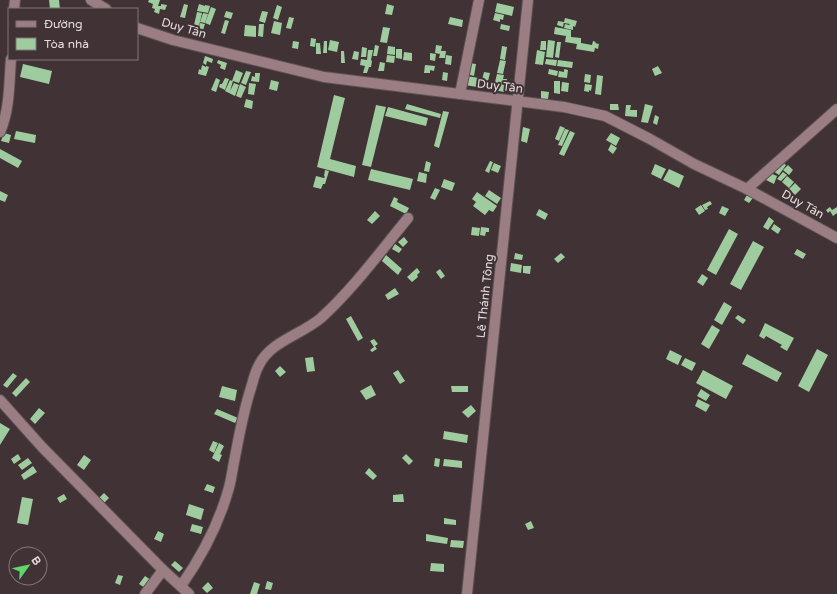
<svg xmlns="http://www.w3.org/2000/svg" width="837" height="594" viewBox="0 0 837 594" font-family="'Varela Round',sans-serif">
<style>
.building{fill:#9ecc9f}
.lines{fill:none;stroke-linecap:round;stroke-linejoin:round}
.minor-casing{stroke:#5e5153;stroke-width:12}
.minor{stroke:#9a7e83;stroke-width:10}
.labels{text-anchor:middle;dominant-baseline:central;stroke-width:4;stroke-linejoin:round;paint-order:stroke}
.street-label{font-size:12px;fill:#e5dcde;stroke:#403235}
</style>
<rect width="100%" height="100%" fill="#403235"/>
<g class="building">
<path d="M49,0H59L60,9H50Z"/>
<path d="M149,0H160L158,6H161V4L167,5L165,10L160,9L159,14L154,12L155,9L152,8L153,4L148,2Z"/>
<path d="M497,3L514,7L512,16L495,12Z"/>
<path d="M184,4L188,5L185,18L180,17Z"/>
<path d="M199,4L205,6V5L210,6L208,13L197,11Z"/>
<path d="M387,4L394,6L392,15L385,14Z"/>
<path d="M277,5L282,7L278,20L273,18Z"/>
<path d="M211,7L216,9L210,25L205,23Z"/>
<path d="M226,11L233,13L231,19L224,17Z"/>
<path d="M262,11L268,12L265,23L259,21Z"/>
<path d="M197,12L202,13L199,26L194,25Z"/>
<path d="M203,13L208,14L205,23L200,22Z"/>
<path d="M495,13L504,15L503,20L500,19V22L493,20Z"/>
<path d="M289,17L294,18L291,29L286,28Z"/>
<path d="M450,17L463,20L462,27L448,24Z"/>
<path d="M565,18L577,21L575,27L573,26V30L564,28L565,24L569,25L570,24L564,23V22L563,27L557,25L558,21L564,22Z"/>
<path d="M225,20L229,21L225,34L221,33Z"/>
<path d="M274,21L282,23L280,35L271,33Z"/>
<path d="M200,23L205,24L202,33L198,32Z"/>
<path d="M259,24H264L263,37L258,36Z"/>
<path d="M501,24L510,26L509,31L500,29Z"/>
<path d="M245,25L256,26V37L244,36Z"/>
<path d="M383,27L390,28L387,43L380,42Z"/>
<path d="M555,27L571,30V37L581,38V43L592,45L593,41L596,42L595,43L599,44L598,49L595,48L594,52L576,49L577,44L565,42L566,36L554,34Z"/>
<path d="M311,38L316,39L315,47L310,46Z"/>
<path d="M330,40L339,42L337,52L328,50Z"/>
<path d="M548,40L555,41L553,58L546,57Z"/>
<path d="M293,41L299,42L298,49L292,48Z"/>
<path d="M324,41H327V53H323Z"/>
<path d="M541,41H546V50H540Z"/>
<path d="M557,42H561L559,58L555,57Z"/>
<path d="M316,43H320L321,54H316Z"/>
<path d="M375,45L379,46L377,56H373Z"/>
<path d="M436,45L442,46L441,51H446L445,58H439L440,54L435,53Z"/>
<path d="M388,46L395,47V55L387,54Z"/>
<path d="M502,46L507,47L505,60L500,59Z"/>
<path d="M362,47L367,48L366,57H361Z"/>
<path d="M396,49H402V59L396,58Z"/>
<path d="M368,50H373L371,60L372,61L371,67H369L367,73H363L365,66L360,65L361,59L367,60Z"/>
<path d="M537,50L545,52L543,65L535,64Z"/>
<path d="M341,51H344L345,63H341Z"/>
<path d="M354,51L359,52L358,60L352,59Z"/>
<path d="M404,52L412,53V61L403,60Z"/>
<path d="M430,53L436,54L435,61L430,60Z"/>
<path d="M387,55L395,56L394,63L386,62Z"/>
<path d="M446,55L452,56L451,65L445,64Z"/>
<path d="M205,56L213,59L212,63L207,61L206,65L203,63Z"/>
<path d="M546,59L557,60L556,66L545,64Z"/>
<path d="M218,60L227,63L225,70L220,68L221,65L217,63Z"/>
<path d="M500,60L506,61L503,74L497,73Z"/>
<path d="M558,60L573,62L572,68L557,66Z"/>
<path d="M380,62L385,63L384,71H378Z"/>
<path d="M469,63L476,64L474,76L467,74Z"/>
<path d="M23,64L52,71L49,84L20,77Z"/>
<path d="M202,65L206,67V66L209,67L206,76L198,74L199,69L201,70Z"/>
<path d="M425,65L435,66L434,71L430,70V73H424Z"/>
<path d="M658,66L662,73L655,76L652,69Z"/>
<path d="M549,69L558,71L557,76L548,74Z"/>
<path d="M564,69L568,70L567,78L558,77L559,71L564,72Z"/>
<path d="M236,70L243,73L239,83L233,81L230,91L234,83L239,85L235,96L225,91L230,80L232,81Z"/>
<path d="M246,71L251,72L246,85L241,83Z"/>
<path d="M443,72L448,73L447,81L442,80Z"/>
<path d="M484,72L490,73L488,81L482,80Z"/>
<path d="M255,73H260L259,82L251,81L252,76L255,77Z"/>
<path d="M497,74L504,75L503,79H507L504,92L493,90Z"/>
<path d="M585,74L591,75L590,83L584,82Z"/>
<path d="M597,75L603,76L601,95L595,94Z"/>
<path d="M466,76L479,78L477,87L465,85Z"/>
<path d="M216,78L220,80L216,92L211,90Z"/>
<path d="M225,78L229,79L225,90L219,87L220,84H222Z"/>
<path d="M271,80L279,82L277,91L269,89Z"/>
<path d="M554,81H560V94L554,93Z"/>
<path d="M562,82L569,83L568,92L561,91Z"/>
<path d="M249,83L256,84L254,95L248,94Z"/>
<path d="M240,84L246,87L241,98L236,96Z"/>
<path d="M585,84L592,85L591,91L589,90V92L584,91Z"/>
<path d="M541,91L549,92L548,99H541Z"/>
<path d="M334,95L345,98L330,159L356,166L354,177L317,167Z"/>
<path d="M246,99L253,101L252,109L244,107Z"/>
<path d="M407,104L441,114L440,118L405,109Z"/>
<path d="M610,104H618L619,110H610Z"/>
<path d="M645,104L653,106L648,123L641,122Z"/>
<path d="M376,105L386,107L371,167L362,165Z"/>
<path d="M626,105H631L630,110H637V117L625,116Z"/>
<path d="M388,107L428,118L426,126L385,116Z"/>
<path d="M443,111L449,112L439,148L434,146Z"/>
<path d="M655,115L659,117L657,125L653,123Z"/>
<path d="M560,126L565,128L559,141L555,139Z"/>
<path d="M523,127L530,129L527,143L521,141Z"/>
<path d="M565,129L569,130L562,146L558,145Z"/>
<path d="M16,131L36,135L35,143L14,139Z"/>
<path d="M570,131L575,133L564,156L559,154Z"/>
<path d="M4,133L11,135L9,143L1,141Z"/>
<path d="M611,133L620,138L616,146L606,140Z"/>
<path d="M611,144L617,148L613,154L608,150Z"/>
<path d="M0,149L22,161L18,168L0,158Z"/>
<path d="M426,161L431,163L429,172L424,171Z"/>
<path d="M490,161L493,162L489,173L485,171Z"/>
<path d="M780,161L786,165L779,175L773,171Z"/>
<path d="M494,163L501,166L498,173L491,170Z"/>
<path d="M655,164L666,169L661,179L651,174Z"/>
<path d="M788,165L793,170L789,175L783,170Z"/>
<path d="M371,169L413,179L410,190L368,180Z"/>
<path d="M669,169L684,176L679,188L663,180Z"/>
<path d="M325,170L329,171L325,184H323L321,189L313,187L316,176L324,178L325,177L324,176Z"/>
<path d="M419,172L427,174L426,183L417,181Z"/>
<path d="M783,172L787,175L781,181L777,179Z"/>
<path d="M770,173L777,176L774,184L766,180Z"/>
<path d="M787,176L794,182L789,188L782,182Z"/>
<path d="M444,179L455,183L452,191L441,187Z"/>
<path d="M795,183L801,189L795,195L789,189Z"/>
<path d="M435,188L440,190L435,200L430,198Z"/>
<path d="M489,190L501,198L497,204L485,196Z"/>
<path d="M0,191L8,195L5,202L0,200Z"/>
<path d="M477,192L497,206L493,212L489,210L485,215L473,206L476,202L472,199Z"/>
<path d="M752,193L759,198L758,201L753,198L749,203L744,200L747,195L750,197Z"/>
<path d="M394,197L398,199L397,202L409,208L406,214L390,206Z"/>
<path d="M710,201L712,204L707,207L708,209L705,210L702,205Z"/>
<path d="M701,205L705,211L699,215L695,209Z"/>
<path d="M722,206L729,209L725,216L719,213Z"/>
<path d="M830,207L832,210L837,207V213L833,216L830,211L828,213L826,210Z"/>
<path d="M539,209L548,214L545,220L536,215Z"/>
<path d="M375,211L380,216L372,224L367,220Z"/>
<path d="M769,217L774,221L768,230L763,227Z"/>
<path d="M774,224L781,229L778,234L771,229Z"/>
<path d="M472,227L480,228L479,236L471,235Z"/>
<path d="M481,227L489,228V232H486L485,236L480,235Z"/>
<path d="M729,229L738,234L716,275L707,270Z"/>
<path d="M404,237L408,242L403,247L398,242Z"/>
<path d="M753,241L764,247L741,290L730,284Z"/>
<path d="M395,244L402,249L399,253L392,249Z"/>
<path d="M797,249L806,254L803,259L794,254Z"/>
<path d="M515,253L523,255L522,260L514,259Z"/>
<path d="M561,253L565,257L558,263L554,259Z"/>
<path d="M386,255L402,269L398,275L382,261Z"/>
<path d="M511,263L522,265L521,273L510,271Z"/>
<path d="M523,266H531L530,274L523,273Z"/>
<path d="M417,268L420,272L417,275L418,277L412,282L407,277Z"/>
<path d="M440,269L445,276L441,279L436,272Z"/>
<path d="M702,274L708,278L703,286L697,282Z"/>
<path d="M395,288L399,294L388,300L385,295Z"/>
<path d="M724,302L732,307L722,325L714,320Z"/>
<path d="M738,315L746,320L743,324L735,318Z"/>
<path d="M351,316L363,338L358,341L346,319Z"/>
<path d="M765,323L794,338L787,351L780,347L782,345L766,336L764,339L759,336Z"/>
<path d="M712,325L720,330L709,349L701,344Z"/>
<path d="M374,339L378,344L375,346L377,349L372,352L370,350L374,347L370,341Z"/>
<path d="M817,349L828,355L809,392L798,386Z"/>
<path d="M670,350L682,356L678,365L666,359Z"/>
<path d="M747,354L782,373L777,382L742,364Z"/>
<path d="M313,357L315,371L307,372L305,358Z"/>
<path d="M685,358L696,363L692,371L681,365Z"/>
<path d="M280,366L286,372L280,377L275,371Z"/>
<path d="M398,370L405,381L400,384L393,373Z"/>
<path d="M703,370L733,386L726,399L696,383Z"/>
<path d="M13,373L17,376L7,388L3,385Z"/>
<path d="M26,378L30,382L16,397L12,393Z"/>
<path d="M371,385L376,395L366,400L360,391Z"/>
<path d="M222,386L237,390L235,401L219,397Z"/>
<path d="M451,386H468V392H452Z"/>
<path d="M701,389L710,395L706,401L697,396Z"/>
<path d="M698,399L710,405L706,412L695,406Z"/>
<path d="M471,405L476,411L468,418L462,412Z"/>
<path d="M39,408L45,413L35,424L30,419Z"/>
<path d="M217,409L238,418L235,423L214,414Z"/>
<path d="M0,423L10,429L0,445Z"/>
<path d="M444,431L468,435L467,443L443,439Z"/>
<path d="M213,441L218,443L214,453L209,450Z"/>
<path d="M219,443L224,446L220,454L222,455L219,462L212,458Z"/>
<path d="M18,454L21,459L14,464L11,459Z"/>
<path d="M406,454L413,461L409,465L402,458Z"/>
<path d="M84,455L91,460L84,470L77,465Z"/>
<path d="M28,458L32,463L22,470L18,465Z"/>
<path d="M435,458L440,459L439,467L434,466Z"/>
<path d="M444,459L462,461V468L443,466Z"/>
<path d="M33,466L37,472L24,480L21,475Z"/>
<path d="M369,468L377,476L373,480L365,473Z"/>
<path d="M207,484L215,487L213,493L204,490Z"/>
<path d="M104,493L109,498L104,503L99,498Z"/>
<path d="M64,494L67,499L60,503L57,498Z"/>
<path d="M403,494L404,502H393V495Z"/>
<path d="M22,497L33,499L28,525L17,523Z"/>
<path d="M189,504L204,509L201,520L186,515Z"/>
<path d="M444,518L456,520V525L444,524Z"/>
<path d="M531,521L534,528L528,530L525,524Z"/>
<path d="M192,524L203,527L201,534L190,531Z"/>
<path d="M158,531L164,534L161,542L154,539Z"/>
<path d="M426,534L448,538L447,544L426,541Z"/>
<path d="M451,540L464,541L463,548L450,547Z"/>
<path d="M175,561L183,568L179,572L171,565Z"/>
<path d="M431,563L444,564V572L430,571Z"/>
<path d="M118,575L123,576L120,585L115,583Z"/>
<path d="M145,576L151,580L145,588L139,584Z"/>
<path d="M267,581L273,583L271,590L265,589Z"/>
<path d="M208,582L213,588L207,593L202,588Z"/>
<path d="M254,582L260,584L257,594H250Z"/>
</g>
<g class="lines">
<defs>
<g id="minor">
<path d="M91,0L106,9"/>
<path d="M14,9L15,0"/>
<path d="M137,28L173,40L324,77L564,107L605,116L650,139L694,164L747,189L837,238"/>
<path d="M460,94L479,0"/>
<path d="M0,132C10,109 9,83 11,59"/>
<path d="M747,189L837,109"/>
<path d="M0,400L42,447L163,570L189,594"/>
<path d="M181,586C202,556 218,526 228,491C231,482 232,472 234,462C239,437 243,412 251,388C253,381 255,372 259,365C271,341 301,335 321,318C353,289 380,252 408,218"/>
<path d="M145,594L163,570"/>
<path d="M467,594L528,0"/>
</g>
</defs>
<use href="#minor" class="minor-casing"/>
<use href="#minor" class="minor"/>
</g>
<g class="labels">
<g class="street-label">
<text transform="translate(184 28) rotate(16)">Duy Tân</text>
<text transform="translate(500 86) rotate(7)">Duy Tân</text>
<text transform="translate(803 204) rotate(29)">Duy Tân</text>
<text transform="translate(485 296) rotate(-84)">Lê Thánh Tông</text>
</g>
</g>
<rect x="8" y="8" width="130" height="52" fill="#403235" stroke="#827679"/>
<rect x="16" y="21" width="20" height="6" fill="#9a7e83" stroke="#827679"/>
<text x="44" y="28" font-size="12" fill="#e5dcde">Đường</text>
<rect x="16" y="38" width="20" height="12" fill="#9ecc9f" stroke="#827679"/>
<text x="44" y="48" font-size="12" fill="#e5dcde">Tòa nhà</text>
<g transform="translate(28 566) rotate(57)"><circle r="19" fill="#403235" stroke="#827679"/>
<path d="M0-3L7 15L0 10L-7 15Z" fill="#5fd56b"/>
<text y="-6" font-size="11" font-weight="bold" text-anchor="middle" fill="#e5dcde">B</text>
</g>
</svg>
